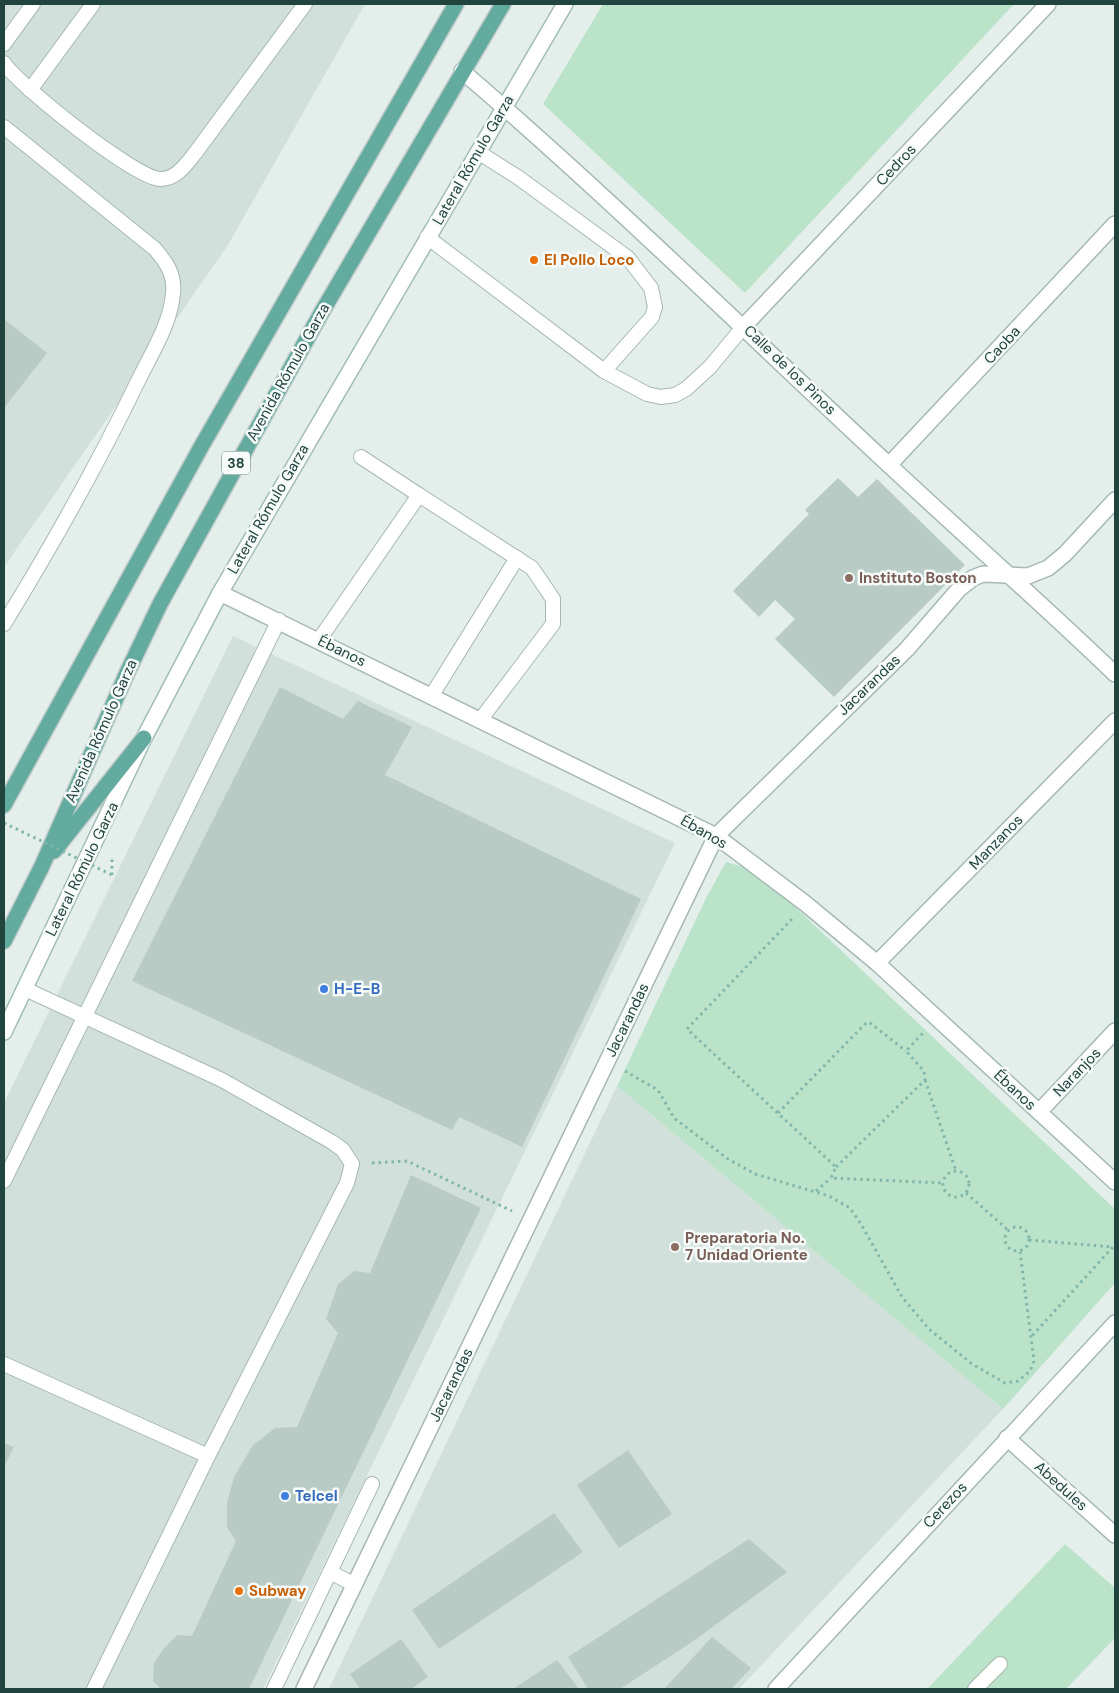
<svg xmlns="http://www.w3.org/2000/svg" width="1119" height="1693" viewBox="0 0 1119 1693" font-family="'DM Sans',sans-serif">
<style>
.built{fill:#d2e0db}
.green{fill:#bbe3ca}
.building{fill:#b9cbc5}
.lines{fill:none;stroke-linecap:round;stroke-linejoin:round}
.lane-casing{stroke:#a6b8b4;stroke-width:16}
.street-casing{stroke:#a6b8b4;stroke-width:18}
.secondary-casing{stroke:#a1bdb6;stroke-width:18}
.primary-casing{stroke:#c1cbc9;stroke-width:18}
.path{stroke:#81b7ab;stroke-width:3;stroke-dasharray:2.5 4;stroke-linecap:butt}
.lane{stroke:#fff;stroke-width:14}
.street{stroke:#fff;stroke-width:15}
.secondary{stroke:#fff;stroke-width:15}
.primary{stroke:#63aa9f;stroke-width:15}
.path-bridge{stroke:#81b7ab;stroke-width:3;stroke-dasharray:2.5 4;stroke-linecap:butt}
.food-dot{fill:#e8710a;stroke:#f6fbf9;stroke-width:2}
.education-dot{fill:#8d6e63;stroke:#f6fbf9;stroke-width:2}
.shop-dot{fill:#3f7fe0;stroke:#f6fbf9;stroke-width:2}
.labels{text-anchor:middle;dominant-baseline:central;stroke-width:5;stroke-linejoin:round;paint-order:stroke}
.shield{fill:#f6fbf9;stroke:#617b76;stroke-width:1}
.shield-label{font-size:14px;font-weight:bold;fill:#21443e}
.street-label{font-size:15px;fill:#21443e;stroke:#f6fbf9}
.food-label{font-size:15px;font-weight:bold;fill:#c56008;stroke:#f6fbf9;text-anchor:start}
.education-label{font-size:15px;font-weight:bold;fill:#785e54;stroke:#f6fbf9;text-anchor:start}
.shop-label{font-size:15px;font-weight:bold;fill:#366cbe;stroke:#f6fbf9;text-anchor:start}
</style>
<rect width="100%" height="100%" fill="#e4efec"/>
<g class="built">
<path d="M4,4H365L228,245L4,567Z"/>
<path d="M233,636L675,843L263,1689H4V1103Z"/>
<path d="M617,1086L1003,1409L739,1689H329Z"/>
</g>
<g class="green">
<path d="M603,4H1014L745,293L543,104Z"/>
<path d="M726,862L757,871L1115,1209V1283L1003,1409L617,1086L707,896Z"/>
<path d="M1065,1544L1115,1588V1638L1066,1689H927Z"/>
</g>
<g class="building">
<path d="M4,319L47,353L4,408Z"/>
<path d="M838,478L858,497L877,479L965,565L834,697L775,639L795,619L775,600L759,617L733,591L809,514L805,510Z"/>
<path d="M280,687L343,719L358,701L412,727L385,775L641,899L522,1147L459,1117L452,1130L132,981Z"/>
<path d="M411,1175L481,1208L249,1689H161L153,1681L154,1663L164,1648L177,1635L192,1636L236,1541L227,1527V1503L234,1477L253,1445L275,1428L297,1427L338,1333L326,1319L338,1284L354,1271L370,1273Z"/>
<path d="M4,1443L14,1447L4,1467Z"/>
<path d="M628,1450L672,1514L619,1548L577,1485Z"/>
<path d="M554,1513L583,1552L439,1649L412,1610Z"/>
<path d="M749,1539L787,1572L695,1640L620,1689H588L568,1657Z"/>
<path d="M712,1637L751,1668L731,1689H664Z"/>
<path d="M401,1639L428,1677L411,1689H360L350,1674Z"/>
<path d="M557,1660L579,1689H513Z"/>
</g>
<g class="lines">
<defs>
<g id="lane">
<path d="M4,44L33,4"/>
<path d="M4,63C18,85 137,180 161,179C177,179 187,163 196,152L305,4"/>
<path d="M30,90L93,4"/>
<path d="M4,127L155,249C166,262 175,274 173,293C171,322 153,351 140,377C99,462 53,544 4,624"/>
<path d="M478,152L519,178L628,258L651,288L655,307L652,317L604,371"/>
<path d="M427,237L604,371L647,394L661,397L675,395L686,389L710,367L744,326"/>
<path d="M361,457L419,495"/>
<path d="M319,640L419,495L532,568L553,599V624L481,719"/>
<path d="M432,695L517,558"/>
<path d="M25,989L222,1080L332,1142L343,1150L352,1164L347,1183L208,1456L94,1689"/>
<path d="M4,1181L279,620"/>
<path d="M4,1364L208,1456"/>
<path d="M330,1572L355,1585"/>
<path d="M274,1689L372,1484"/>
<path d="M975,1689L1000,1664"/>
</g>
<g id="street">
<path d="M462,71C609,197 747,333 889,465C964,535 1041,603 1115,674"/>
<path d="M744,326L1048,4"/>
<path d="M889,465L1115,224"/>
<path d="M220,593L716,836L806,904L877,963L1115,1182"/>
<path d="M877,963L1115,721"/>
<path d="M1039,1112L1115,1031"/>
<path d="M1007,1438L1115,1535"/>
<path d="M304,1689L716,836L907,649L959,589L973,578L983,574L1028,576L1048,568L1065,554L1115,500"/>
<path d="M776,1689L1115,1323"/>
</g>
<path id="secondary" d="M4,1032L144,738L220,593L565,4"/>
<g id="primary">
<path d="M4,805L201,447L456,4"/>
<path d="M54,851L144,738"/>
<path d="M4,941L42,866L127,673L160,604L323,310L503,4"/>
</g>
</defs>
<use href="#lane" class="lane-casing"/>
<use href="#street" class="street-casing"/>
<use href="#secondary" class="secondary-casing"/>
<use href="#primary" class="primary-casing"/>
<g class="path">
<path d="M112,875V859"/>
<path d="M792,919L687,1029L836,1167L831,1178L943,1183"/>
<path d="M625,1071L658,1090L674,1118L728,1159L755,1174L829,1196L850,1208L861,1224L902,1297L929,1329L972,1364L1005,1383L1018,1381L1030,1371L1034,1361L1020,1252"/>
<path d="M925,1080L956,1171"/>
<path d="M778,1113L865,1024L869,1022L906,1051"/>
<path d="M372,1163L407,1161L512,1211"/>
<path d="M836,1167L925,1080L924,1071L906,1051L923,1033"/>
<circle cx="956" cy="1184" r="13"/>
<path d="M816,1191L831,1178"/>
<path d="M966,1193L1008,1230"/>
<circle cx="1017" cy="1239" r="12"/>
<path d="M1029,1240L1113,1247L1031,1337"/>
</g>
<use href="#lane" class="lane"/>
<use href="#street" class="street"/>
<use href="#secondary" class="secondary"/>
<use href="#primary" class="primary"/>
<path class="path-bridge" d="M4,823L112,875"/>
</g>
<g class="food-dot">
<circle cx="534" cy="260" r="5"/>
<circle cx="239" cy="1591" r="5"/>
</g>
<g class="education-dot">
<circle cx="849" cy="578" r="5"/>
<circle cx="675" cy="1247" r="5"/>
</g>
<g class="shop-dot">
<circle cx="324" cy="989" r="5"/>
<circle cx="285" cy="1496" r="5"/>
</g>
<g class="labels">
<rect class="shield" x="222" y="451.5" width="28" height="23" rx="4"/>
<g class="shield-label">
<text x="236" y="463">38</text>
</g>
<g class="street-label">
<text transform="translate(473 160) rotate(-60)">Lateral Rómulo Garza</text>
<text transform="translate(896 165) rotate(-47)">Cedros</text>
<text transform="translate(1002 345) rotate(-47)">Caoba</text>
<text transform="translate(790 370) rotate(44)">Calle de los Pinos</text>
<text transform="translate(288 372) rotate(-61)">Avenida Rómulo Garza</text>
<text transform="translate(268 509) rotate(-60)">Lateral Rómulo Garza</text>
<text transform="translate(342 651) rotate(26)">Ébanos</text>
<text transform="translate(869 685) rotate(-44)">Jacarandas</text>
<text transform="translate(101 731) rotate(-66)">Avenida Rómulo Garza</text>
<text transform="translate(704 832) rotate(30)">Ébanos</text>
<text transform="translate(996 842) rotate(-46)">Manzanos</text>
<text transform="translate(82 869) rotate(-64)">Lateral Rómulo Garza</text>
<text transform="translate(627 1020) rotate(-64)">Jacarandas</text>
<text transform="translate(1077 1072) rotate(-46)">Naranjos</text>
<text transform="translate(1015 1090) rotate(43)">Ébanos</text>
<text transform="translate(451 1385) rotate(-64)">Jacarandas</text>
<text transform="translate(1061 1486) rotate(42)">Abedules</text>
<text transform="translate(945 1505) rotate(-47)">Cerezos</text>
</g>
<g class="food-label">
<text x="544" y="260">El Pollo Loco</text>
<text x="249" y="1591">Subway</text>
</g>
<g class="education-label">
<text x="859" y="578">Instituto Boston</text>
<text x="685" y="1238">Preparatoria No.<tspan x="685" dy="17">7 Unidad Oriente</tspan></text>
</g>
<g class="shop-label">
<text x="334" y="989">H-E-B</text>
<text x="295" y="1496">Telcel</text>
</g>
</g>
<rect width="1119" height="1693" fill="none" stroke="#21443e" stroke-width="10"/>
</svg>
